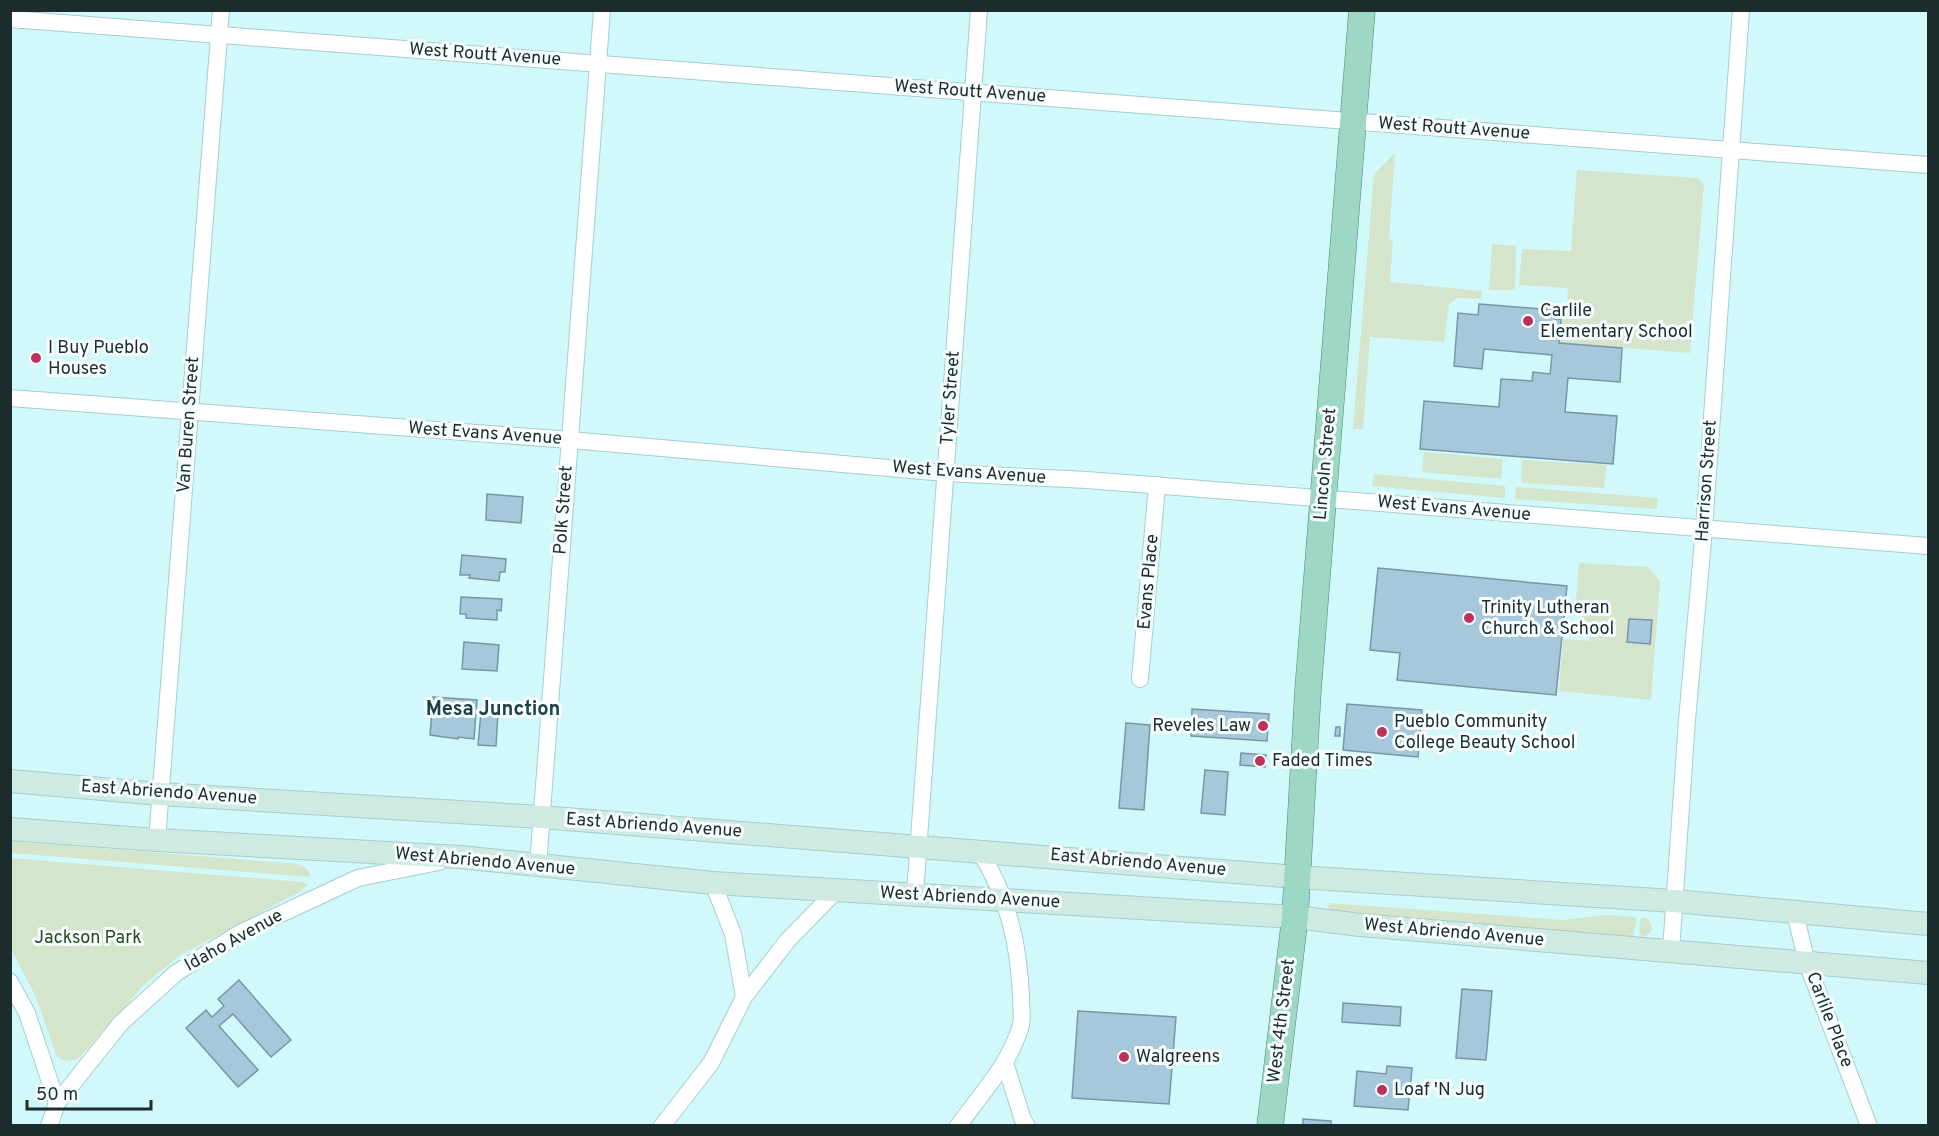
<svg xmlns="http://www.w3.org/2000/svg" width="1939" height="1136" viewBox="0 0 1939 1136" font-family="Overpass,sans-serif">
<style>
.green{fill:#d4e5cc;fill-rule:evenodd}
.building{fill:#a7c7da;stroke:#7996a7;stroke-width:1.5}
.lines{fill:none;stroke-linecap:round;stroke-linejoin:round}
.street-casing{stroke:#a7cdd0;stroke-width:18}
.secondary-casing{stroke:#a7cdd0;stroke-width:24}
.primary-casing{stroke:#478a75;stroke-width:27}
.street{stroke:#fff;stroke-width:16}
.secondary{stroke:#cfebe1;stroke-width:22}
.primary{stroke:#9ed7c4;stroke-width:26}
.poi-dot{fill:#bf305c;stroke:#f7feff;stroke-width:2}
.labels{text-anchor:middle;dominant-baseline:central;stroke-width:6;stroke-linejoin:round;paint-order:stroke}
.street-label{font-size:18px;fill:#1c2c2d;stroke:#f7feff}
.poi-label{font-size:18px;fill:#1c2c2d;stroke:#f7feff;text-anchor:start}
.park-label{font-size:18px;fill:#2d471d;stroke:#f7feff}
.neighbourhood-label{font-size:20px;font-weight:bold;fill:#1f4244;stroke:#f7feff}
</style>
<rect width="100%" height="100%" fill="#d1f8fb"/>
<g class="green">
<path d="M1395,153L1389,240L1393,241L1390,282L1482,291L1481,299L1458,298L1449,304L1444,342L1370,337L1363,429H1353L1374,174Z"/>
<path d="M1577,170L1697,178L1704,184L1690,353L1559,343L1561,319H1566L1568,288L1519,285L1522,249L1571,251Z"/>
<path d="M1492,244L1516,246L1515,290H1489Z"/>
<path d="M1424,452L1503,459L1501,479L1422,472Z"/>
<path d="M1522,460L1607,465L1604,488L1524,483L1521,481Z"/>
<path d="M1374,474L1505,486V498L1372,486Z"/>
<path d="M1516,487L1658,498L1657,509L1515,499Z"/>
<path d="M1579,563L1648,567L1660,581L1651,700L1559,691L1563,639L1590,641L1576,598ZM1629,619L1652,620L1650,644L1627,642Z"/>
<path d="M10,841L299,864C305,868 310,870 310,877L11,853Z"/>
<path d="M11,858L303,882L308,885L301,891L179,956L145,984L80,1057C71,1062 65,1062 57,1057L35,995L11,949Z"/>
<path d="M1329,903L1563,920L1607,915L1635,917L1636,920L1633,936L1614,935L1328,913Z"/>
<path d="M1641,917L1648,919L1652,927L1650,933L1643,937L1639,934Z"/>
</g>
<g class="building">
<path d="M1479,304L1556,310L1555,319H1561L1559,343L1622,348L1620,382L1568,378L1565,412L1617,416L1613,464L1420,449L1424,401L1499,407L1501,379L1532,381L1533,372L1550,374L1552,355L1484,349L1482,369L1454,366L1458,313L1478,315Z"/>
<path d="M487,494L523,497L521,523L486,520Z"/>
<path d="M462,555L506,559L505,572H500L499,581L469,578L470,575H460Z"/>
<path d="M1378,568L1567,586L1556,695L1397,680L1400,653L1370,650Z"/>
<path d="M461,597L502,599L501,611L497,610V620L466,618V614H460Z"/>
<path d="M1629,619L1652,620L1650,644L1627,642Z"/>
<path d="M464,642L499,645L497,671L462,669Z"/>
<path d="M433,697L477,700L474,739L458,737V739L430,735Z"/>
<path d="M1347,704L1422,710L1418,757L1343,750Z"/>
<path d="M1192,709L1269,714L1267,741L1191,736Z"/>
<path d="M481,712L498,713L496,746L478,745Z"/>
<path d="M1126,723L1150,725L1144,810L1119,808Z"/>
<path d="M1336,727H1340V736H1335Z"/>
<path d="M1241,753L1266,755L1265,767L1240,765Z"/>
<path d="M1205,770L1228,772L1225,815L1201,813Z"/>
<path d="M239,980L291,1040L271,1057L233,1014L219,1026L258,1070L238,1087L186,1028L206,1010L212,1017L224,1006L218,999Z"/>
<path d="M1462,989L1492,991L1486,1060L1456,1058Z"/>
<path d="M1343,1003L1401,1007L1400,1026L1342,1022Z"/>
<path d="M1078,1011L1176,1017L1169,1104L1072,1098Z"/>
<path d="M1387,1066L1412,1068L1408,1110L1354,1106L1357,1071L1386,1074Z"/>
<path d="M1303,1119L1331,1121V1126H1303Z"/>
</g>
<g class="lines">
<defs>
<g id="street">
<path d="M10,19L1928,165"/>
<path d="M10,398L570,440L945,473L1087,480L1928,546"/>
<path d="M1140,679L1157,485"/>
<path d="M157,840L221,10"/>
<path d="M538,866L602,10"/>
<path d="M713,883L733,934L744,997"/>
<path d="M915,894L979,10"/>
<path d="M1795,913L1807,963L1869,1126"/>
<path d="M1671,951L1687,720L1704,529L1741,10"/>
<path d="M10,982L27,1013L57,1103"/>
<path d="M1005,1063L1023,1120L1027,1126"/>
<path d="M49,1126L57,1103L121,1023L176,973L240,933L358,878L439,862"/>
<path d="M662,1126L711,1063L744,997L788,940L836,891"/>
<path d="M958,1126C981,1094 1010,1064 1021,1025C1023,1017 1021,1007 1021,998C1019,944 1008,896 979,850"/>
</g>
<g id="secondary">
<path d="M10,781L160,794L541,817L1297,877L1674,901L1928,924"/>
<path d="M10,829L157,840L460,857L713,883L1295,917L1360,925L1928,973"/>
</g>
<path id="primary" d="M1270,1126L1295,917L1308,690L1362,10"/>
</defs>
<use href="#street" class="street-casing"/>
<use href="#secondary" class="secondary-casing"/>
<use href="#primary" class="primary-casing"/>
<use href="#street" class="street"/>
<use href="#secondary" class="secondary"/>
<use href="#primary" class="primary"/>
</g>
<g class="poi-dot">
<circle cx="1528" cy="321" r="6"/>
<circle cx="36" cy="358" r="6"/>
<circle cx="1469" cy="618" r="6"/>
<circle cx="1263" cy="726" r="6"/>
<circle cx="1382" cy="732" r="6"/>
<circle cx="1260" cy="761" r="6"/>
<circle cx="1124" cy="1057" r="6"/>
<circle cx="1382" cy="1090" r="6"/>
</g>
<g class="labels">
<g class="street-label">
<text transform="translate(485 55) rotate(4)">West Routt Avenue</text>
<text transform="translate(970 92) rotate(4)">West Routt Avenue</text>
<text transform="translate(1454 129) rotate(4)">West Routt Avenue</text>
<text transform="translate(951 398) rotate(-86)">Tyler Street</text>
<text transform="translate(189 425) rotate(-86)">Van Buren Street</text>
<text transform="translate(485 434) rotate(4)">West Evans Avenue</text>
<text transform="translate(1326 464) rotate(-85)">Lincoln Street</text>
<text transform="translate(969 473) rotate(4)">West Evans Avenue</text>
<text transform="translate(1707 481) rotate(-86)">Harrison Street</text>
<text transform="translate(1454 509) rotate(5)">West Evans Avenue</text>
<text transform="translate(564 510) rotate(-86)">Polk Street</text>
<text transform="translate(1149 582) rotate(-85)">Evans Place</text>
<text transform="translate(169 793) rotate(4)">East Abriendo Avenue</text>
<text transform="translate(654 826) rotate(4)">East Abriendo Avenue</text>
<text transform="translate(485 862) rotate(5)">West Abriendo Avenue</text>
<text transform="translate(1138 863) rotate(5)">East Abriendo Avenue</text>
<text transform="translate(970 898) rotate(3)">West Abriendo Avenue</text>
<text transform="translate(1454 933) rotate(5)">West Abriendo Avenue</text>
<text transform="translate(234 941) rotate(-29)">Idaho Avenue</text>
<text transform="translate(1829 1020) rotate(69)">Carlile Place</text>
<text transform="translate(1282 1021) rotate(-83)">West 4th Street</text>
</g>
<g class="poi-label">
<text x="1540" y="311">Carlile<tspan x="1540" dy="21">Elementary School</tspan></text>
<text x="48" y="348">I Buy Pueblo<tspan x="48" dy="21">Houses</tspan></text>
<text x="1481" y="608">Trinity Lutheran<tspan x="1481" dy="21">Church &amp; School</tspan></text>
<text x="1394" y="722">Pueblo Community<tspan x="1394" dy="21">College Beauty School</tspan></text>
<text x="1251" y="726" text-anchor="end">Reveles Law</text>
<text x="1272" y="761">Faded Times</text>
<text x="1136" y="1057">Walgreens</text>
<text x="1394" y="1090">Loaf 'N Jug</text>
</g>
<g class="park-label">
<text x="88" y="938">Jackson Park</text>
</g>
<g class="neighbourhood-label">
<text x="493" y="710">Mesa Junction</text>
</g>
</g>
<rect width="1939" height="1136" fill="none" stroke="#1c2c2d" stroke-width="24"/>
<path d="M27 1100v9h124v-9" fill="none" stroke="#1c2c2d" stroke-width="3"/>
<text x="36" y="1100" font-size="18" fill="#1c2c2d" stroke="#f7feff" stroke-width="4.5" paint-order="stroke">50 m</text>
</svg>
